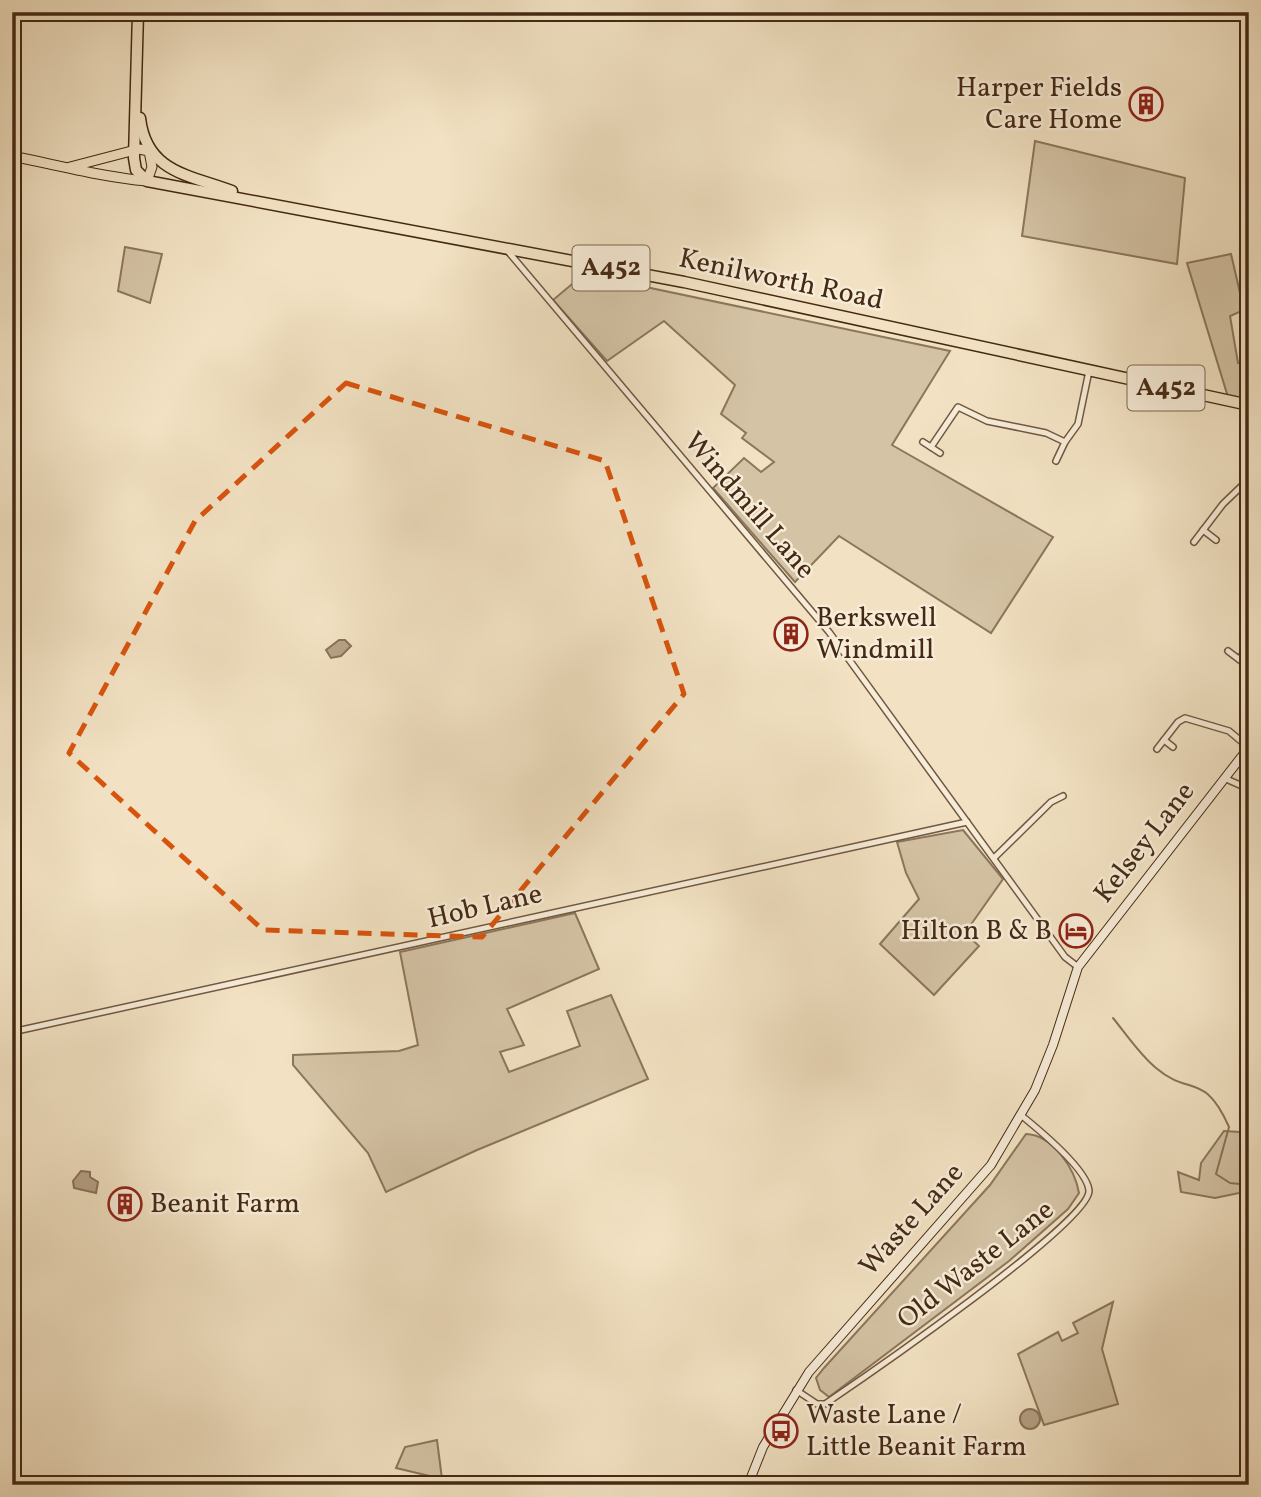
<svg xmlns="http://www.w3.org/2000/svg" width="1261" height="1497" viewBox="0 0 1261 1497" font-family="Vollkorn,serif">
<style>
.green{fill:#d4c3a5;stroke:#8c765c;stroke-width:2}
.water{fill:#b7a388;stroke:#89725a;stroke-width:2}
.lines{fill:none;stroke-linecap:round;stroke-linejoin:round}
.stream{stroke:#89725a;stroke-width:2}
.street-casing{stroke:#705740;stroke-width:8}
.secondary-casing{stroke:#442914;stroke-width:10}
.primary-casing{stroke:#442914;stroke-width:11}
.highway-casing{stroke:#442914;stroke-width:13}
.street{stroke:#f7ecd8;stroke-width:5}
.secondary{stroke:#f7ecd8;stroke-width:8}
.primary{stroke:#f2e2c3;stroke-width:9}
.highway{stroke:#f2e2c3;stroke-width:10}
.marked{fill:none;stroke:#d8540d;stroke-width:5;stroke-dasharray:14 9;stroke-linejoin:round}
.labels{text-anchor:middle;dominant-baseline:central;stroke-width:5;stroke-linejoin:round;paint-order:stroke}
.shield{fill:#f7ecd8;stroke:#7a644f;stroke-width:2}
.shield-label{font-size:26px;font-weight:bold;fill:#442914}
.poi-label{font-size:28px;fill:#442914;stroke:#f7ecd8;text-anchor:start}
.street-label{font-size:28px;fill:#442914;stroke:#f7ecd8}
</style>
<rect width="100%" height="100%" fill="#f2e2c3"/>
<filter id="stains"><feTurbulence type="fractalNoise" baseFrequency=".00286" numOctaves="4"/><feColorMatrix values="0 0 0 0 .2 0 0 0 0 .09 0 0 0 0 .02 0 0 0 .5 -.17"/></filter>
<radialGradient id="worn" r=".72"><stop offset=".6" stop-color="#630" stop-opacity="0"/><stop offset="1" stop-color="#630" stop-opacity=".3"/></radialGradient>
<g class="green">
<path d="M1035,141L1185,178L1177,264L1022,236Z"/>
<path d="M125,247L162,254L150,303L118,291Z"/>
<path d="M1231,254L1244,310L1230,316L1238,363L1249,362V400L1228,397L1187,263Z"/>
<path d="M584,274L950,351L892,445L1053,537L991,633L839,536L795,582L713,488L744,458L761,472L774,462L742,438L746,433L721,414L735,385L664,321L607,361L553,300Z"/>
<path d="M963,830L1003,879L965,933L979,946L934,995L880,944L919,899L906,873L897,842Z"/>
<path d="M575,913L599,969L507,1009L524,1045L500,1052L509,1072L580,1046L567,1011L611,995L648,1079L477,1150L386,1192L368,1153L293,1065V1055L399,1051L418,1045L400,952Z"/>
<path d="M1224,1131L1240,1132L1249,1141V1191L1215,1198L1181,1192L1178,1172L1199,1180L1201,1163Z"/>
<path d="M1026,1134C1053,1135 1075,1169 1079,1193L1068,1209L1009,1261L829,1397L820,1390L816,1378L824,1368L990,1185Z"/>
<path d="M1113,1302L1102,1349L1118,1404L1044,1425L1018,1354L1058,1332L1062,1341L1078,1333L1073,1323Z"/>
<path d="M437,1440L442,1479L396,1468L405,1447Z"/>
</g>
<g class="water">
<path d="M339,640H345L351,646L341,656L331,658L326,650Z"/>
<path d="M81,1171L90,1172V1177L98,1182L96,1193L74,1188L73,1181Z"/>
<circle cx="1030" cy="1419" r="10"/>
</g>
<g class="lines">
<path class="stream" d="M1113,1018C1126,1034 1140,1055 1156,1068C1190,1097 1204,1071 1229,1127L1216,1174L1230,1183L1240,1184L1249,1175"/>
<defs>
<g id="street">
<path d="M506,249L829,632L1065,957L1078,967"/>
<path d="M923,442L940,453"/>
<path d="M931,447L958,407L987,421L1046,433L1065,442L1078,424L1089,371"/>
<path d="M1056,461L1065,442"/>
<path d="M1203,530L1216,540"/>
<path d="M1194,542L1223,504L1249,479"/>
<path d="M1228,651L1249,667"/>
<path d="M1239,659L1246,650"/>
<path d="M1164,740L1173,747"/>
<path d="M1157,749L1178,722L1185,718L1229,731L1248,747"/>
<path d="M1224,778L1249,789"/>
<path d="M994,858L1051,802L1063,796"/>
<path d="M12,1032L967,822"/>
<path d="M796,1390L817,1404H825C862,1379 1089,1223 1089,1191C1088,1170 1038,1129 1022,1116"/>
</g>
<path id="secondary" d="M748,1485L763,1447L809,1372L991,1165L1035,1090L1053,1045L1078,967L1249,747"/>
<path id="primary" d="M12,156C57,165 102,177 147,181L152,167L149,151L139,149L70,167"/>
<g id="highway">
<path d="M138,12L134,158L136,170L147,181L684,282L1249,405"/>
<path d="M140,118C146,172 189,175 232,191"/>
</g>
</defs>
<use href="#street" class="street-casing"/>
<use href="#secondary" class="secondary-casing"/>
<use href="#primary" class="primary-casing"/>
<use href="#highway" class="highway-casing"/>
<use href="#street" class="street"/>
<use href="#secondary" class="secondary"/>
<use href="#primary" class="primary"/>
<use href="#highway" class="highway"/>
</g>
<path class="marked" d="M346,383L605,461L684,694L482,937L263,930L69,753L195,521Z"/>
<defs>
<symbol id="building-ring" viewBox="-11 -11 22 22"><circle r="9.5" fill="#f7ecd8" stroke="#8f2418" stroke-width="1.5"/><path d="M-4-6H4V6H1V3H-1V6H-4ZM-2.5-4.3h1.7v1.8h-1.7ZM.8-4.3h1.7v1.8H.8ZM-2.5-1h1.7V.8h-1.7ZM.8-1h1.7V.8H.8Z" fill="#8f2418"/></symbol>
<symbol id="hotel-ring" viewBox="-11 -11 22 22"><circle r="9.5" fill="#f7ecd8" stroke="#8f2418" stroke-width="1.5"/><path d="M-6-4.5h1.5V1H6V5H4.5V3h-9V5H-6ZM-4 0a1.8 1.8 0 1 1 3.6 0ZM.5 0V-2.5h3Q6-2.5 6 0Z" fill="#8f2418"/></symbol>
<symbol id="bus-ring" viewBox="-11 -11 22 22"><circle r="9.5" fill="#f7ecd8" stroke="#8f2418" stroke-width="1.5"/><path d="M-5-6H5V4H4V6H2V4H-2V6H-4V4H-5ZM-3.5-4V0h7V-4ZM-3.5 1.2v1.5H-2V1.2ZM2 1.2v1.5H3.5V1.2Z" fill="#8f2418"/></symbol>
</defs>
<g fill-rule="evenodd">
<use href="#building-ring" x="1127" y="85" width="38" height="38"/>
<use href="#building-ring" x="772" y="615" width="38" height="38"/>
<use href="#hotel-ring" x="1057" y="912" width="38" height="38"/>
<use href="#building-ring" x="106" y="1185" width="38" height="38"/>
<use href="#bus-ring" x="762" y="1412" width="38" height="38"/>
</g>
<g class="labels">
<g class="shield">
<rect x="572.5" y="245.5" width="77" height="45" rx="5"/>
<rect x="1127.5" y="365.5" width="77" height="45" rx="5"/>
</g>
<g class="shield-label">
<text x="611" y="268">A452</text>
<text x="1166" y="388">A452</text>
</g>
<g class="poi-label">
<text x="1122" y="88" text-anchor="end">Harper Fields<tspan x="1122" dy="32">Care Home</tspan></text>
<text x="816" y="618">Berkswell<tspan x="816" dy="32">Windmill</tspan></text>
<text x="1052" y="931" text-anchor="end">Hilton B &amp; B</text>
<text x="150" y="1204">Beanit Farm</text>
<text x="806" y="1415">Waste Lane /<tspan x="806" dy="32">Little Beanit Farm</tspan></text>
</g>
<g class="street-label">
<text transform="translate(781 280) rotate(12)">Kenilworth Road</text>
<text transform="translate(749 506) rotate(49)">Windmill Lane</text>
<text transform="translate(1145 843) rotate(-52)">Kelsey Lane</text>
<text transform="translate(485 907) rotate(-13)">Hob Lane</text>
<text transform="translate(912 1220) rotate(-48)">Waste Lane</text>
<text transform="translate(976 1265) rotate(-38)">Old Waste Lane</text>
</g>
</g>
<rect width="1261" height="1497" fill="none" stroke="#f2e2c3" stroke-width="42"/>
<rect x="14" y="14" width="1233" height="1469" fill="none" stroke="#442914" stroke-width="3.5"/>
<rect x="21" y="21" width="1219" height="1455" fill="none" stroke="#442914" stroke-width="2"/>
<rect width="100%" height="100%" filter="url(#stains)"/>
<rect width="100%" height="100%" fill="url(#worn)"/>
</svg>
